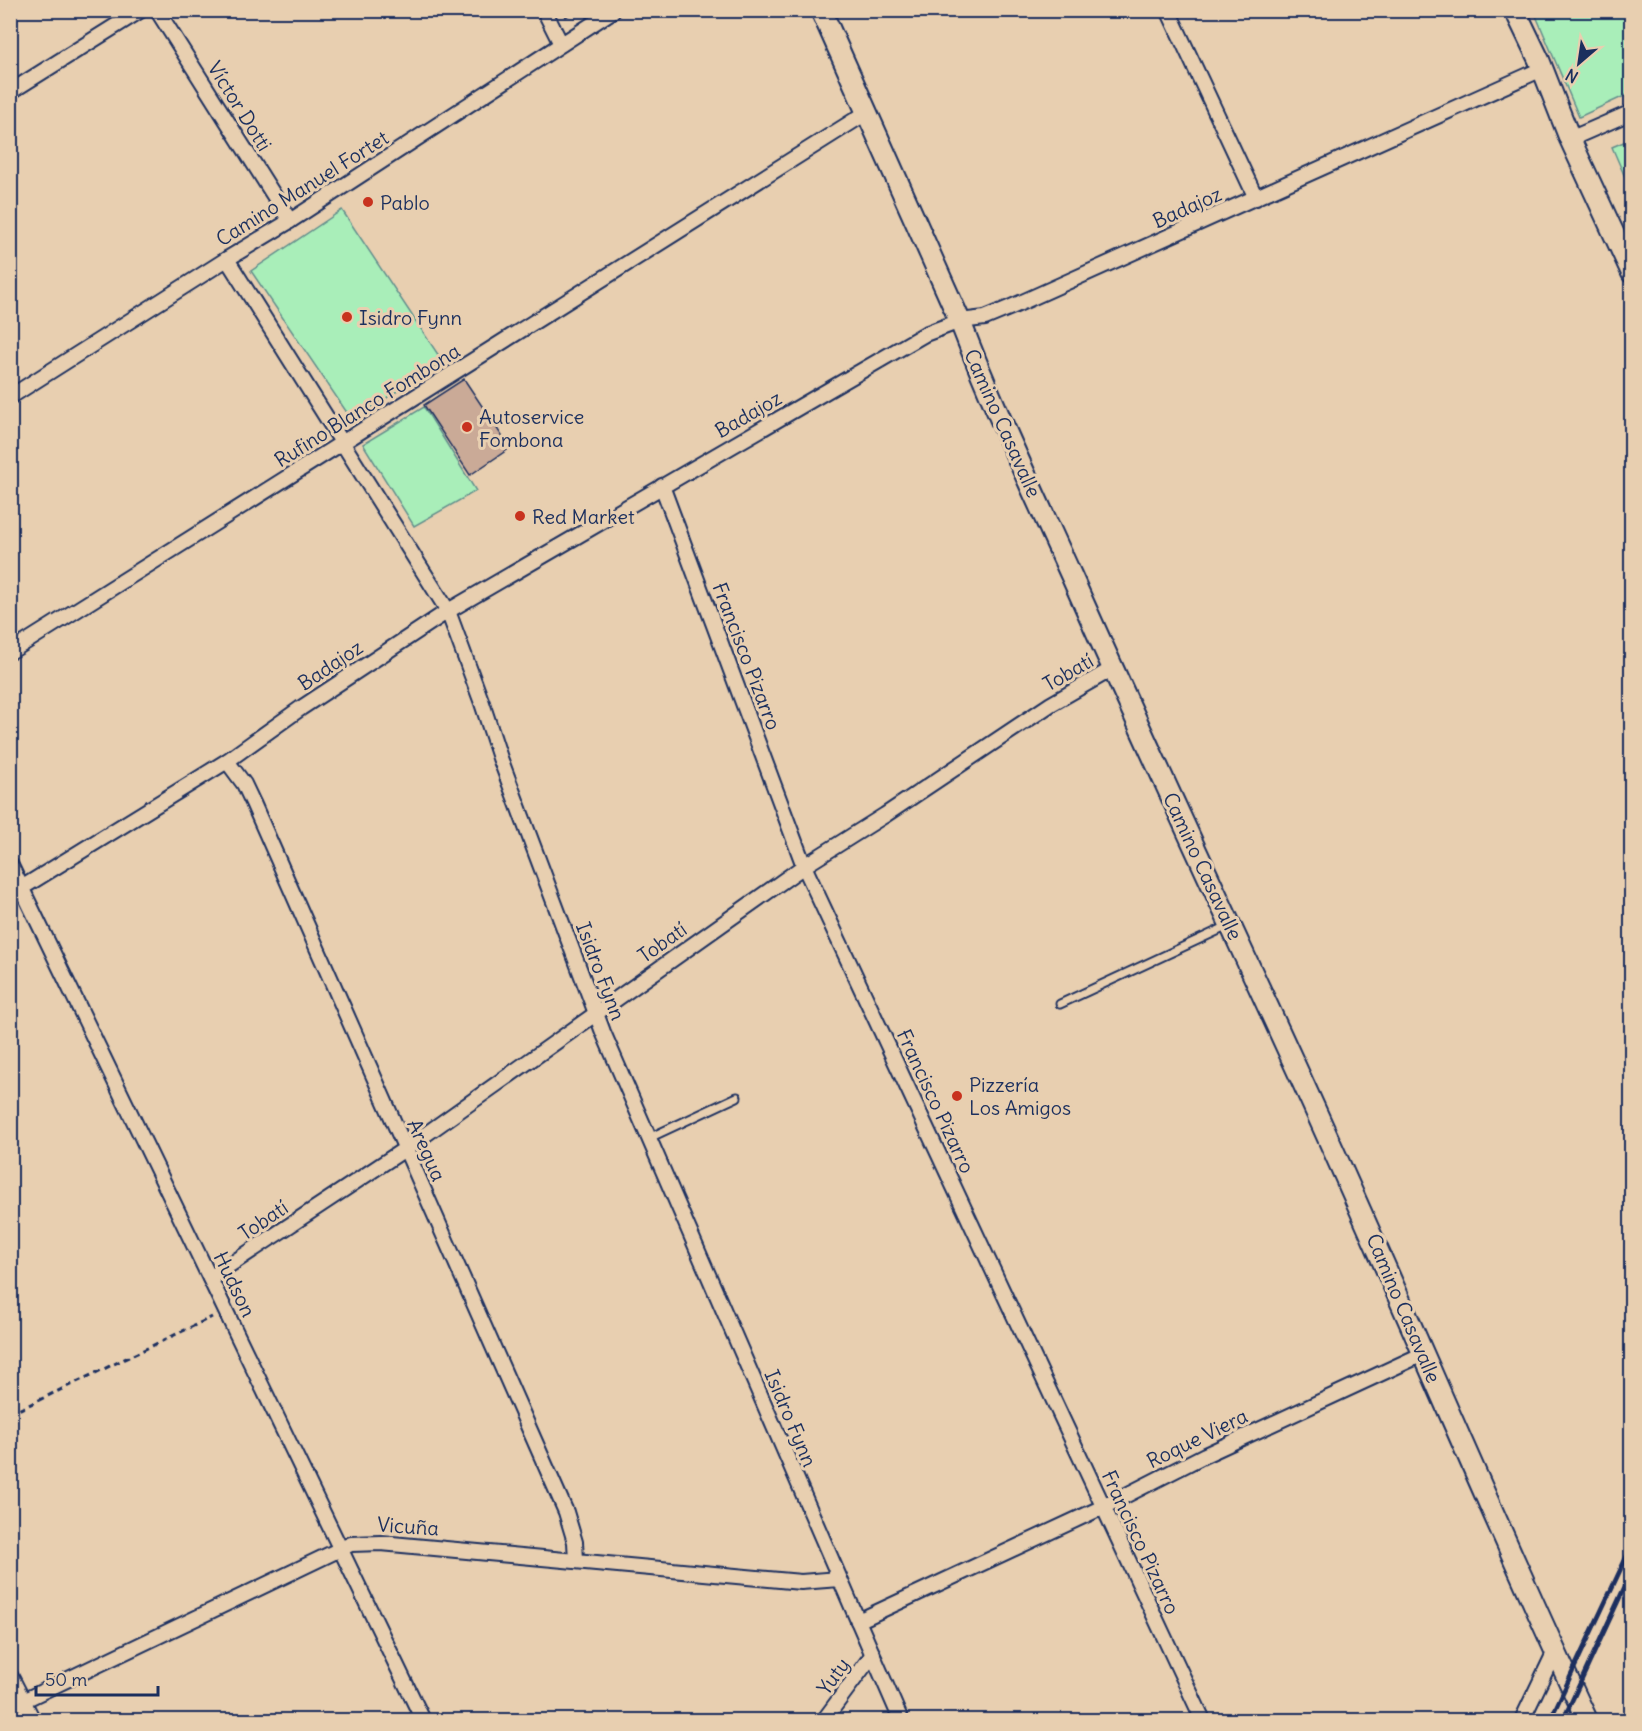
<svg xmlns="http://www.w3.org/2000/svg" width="1642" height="1731" viewBox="0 0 1642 1731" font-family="Delius,sans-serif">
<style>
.green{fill:#a9eeb9;stroke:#628e8c;stroke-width:1.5}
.building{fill:#caaa97;stroke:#1b2f5e;stroke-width:1.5}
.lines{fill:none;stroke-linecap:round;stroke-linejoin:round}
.lane-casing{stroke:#1b2f5e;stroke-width:11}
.street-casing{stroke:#1b2f5e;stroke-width:18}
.secondary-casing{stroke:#1b2f5e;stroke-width:24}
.path{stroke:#1b2f5e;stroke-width:3;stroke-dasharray:6 4.5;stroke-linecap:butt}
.lane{stroke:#e8cfb0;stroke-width:7}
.street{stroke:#e8cfb0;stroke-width:14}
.secondary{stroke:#e8cfb0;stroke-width:20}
.rail{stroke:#1b2f5e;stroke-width:4.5}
.poi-dot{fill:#c8321e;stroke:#e8cfb0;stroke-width:2}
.labels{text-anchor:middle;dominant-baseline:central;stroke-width:6;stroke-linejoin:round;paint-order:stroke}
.street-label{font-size:20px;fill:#1b2f5e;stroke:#e8cfb0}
.poi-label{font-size:20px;fill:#1b2f5e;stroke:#e8cfb0;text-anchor:start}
</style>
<rect width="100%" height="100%" fill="#e8cfb0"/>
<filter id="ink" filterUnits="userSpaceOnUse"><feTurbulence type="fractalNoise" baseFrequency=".0167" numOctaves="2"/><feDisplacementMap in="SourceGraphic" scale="12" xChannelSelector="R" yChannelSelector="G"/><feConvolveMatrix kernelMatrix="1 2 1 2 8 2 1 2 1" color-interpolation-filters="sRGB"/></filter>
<g filter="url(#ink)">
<g class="green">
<path d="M1534,11H1631V93L1579,117Z"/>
<path d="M1631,139V191L1612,147Z"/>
<path d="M342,210L443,362L352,420L251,271Z"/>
<path d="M424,407L476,491L414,526L363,444Z"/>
</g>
<g class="building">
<path d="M562,10H576L566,17Z"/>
<path d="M464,379L510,448L470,475L424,405Z"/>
</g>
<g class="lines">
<defs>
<g id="lane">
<path d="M1060,1004L1228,926"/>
<path d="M649,1138L737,1097"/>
</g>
<g id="street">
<path d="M157,10L290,221"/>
<path d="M544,10L561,44"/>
<path d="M1168,10L1256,198"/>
<path d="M10,92L141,10"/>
<path d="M1570,139L1632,112"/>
<path d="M227,259L448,611L482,703L500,758L603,1032L901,1720"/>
<path d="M10,397L227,259L290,221L614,10"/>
<path d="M662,486L804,866L1203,1720"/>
<path d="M10,652L866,113"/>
<path d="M227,761L244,784L253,803L566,1512L575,1542L576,1560"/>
<path d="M10,864C150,1148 283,1436 423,1720"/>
<path d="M21,886L28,884L227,761L301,708L448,611L925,334L960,321L985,318L1009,308L1542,69"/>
<path d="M210,1278L405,1149L804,866L885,815L1051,704L1112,669"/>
<path d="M858,1621L1103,1507L1205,1455L1423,1354"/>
<path d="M10,1675L33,1720"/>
<path d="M10,1707L351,1544L381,1543L801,1582L839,1579"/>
<path d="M824,1720L873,1654"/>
<path d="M1522,1720L1555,1651"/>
</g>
<g id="secondary">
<path d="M821,10L960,321C993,407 1033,491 1071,575C1143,737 1218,898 1292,1059C1393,1278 1485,1502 1587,1720"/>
<path d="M1515,10L1539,60L1570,139L1632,273"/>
</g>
</defs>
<use href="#lane" class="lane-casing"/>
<use href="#street" class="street-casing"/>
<use href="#secondary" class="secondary-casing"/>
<path class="path" d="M10,1414L212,1317"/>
<use href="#lane" class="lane"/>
<use href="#street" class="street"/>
<use href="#secondary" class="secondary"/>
<g class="rail">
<path d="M1550,1720L1632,1545"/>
<path d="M1563,1720L1632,1571"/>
</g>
</g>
</g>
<g class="poi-dot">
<circle cx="368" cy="202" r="6"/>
<circle cx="347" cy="317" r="6"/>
<circle cx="467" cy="427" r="6"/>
<circle cx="520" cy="516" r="6"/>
<circle cx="957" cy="1096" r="6"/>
</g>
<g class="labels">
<g class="street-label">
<text transform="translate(240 106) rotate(58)">Víctor Dotti</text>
<text transform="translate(302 188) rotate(-32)">Camino Manuel Fortet</text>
<text transform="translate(1187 207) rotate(-24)">Badajoz</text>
<text transform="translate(367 405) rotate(-32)">Rufino Blanco Fombona</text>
<text transform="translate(748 414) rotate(-30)">Badajoz</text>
<text transform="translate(1003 423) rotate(66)">Camino Casavalle</text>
<text transform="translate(747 656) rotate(69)">Francisco Pizarro</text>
<text transform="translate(330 665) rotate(-34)">Badajoz</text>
<text transform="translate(1068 672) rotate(-30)">Tobatí</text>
<text transform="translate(1203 866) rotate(65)">Camino Casavalle</text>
<text transform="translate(662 942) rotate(-35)">Tobatí</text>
<text transform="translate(601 971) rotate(69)">Isidro Fynn</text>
<text transform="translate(936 1101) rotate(65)">Francisco Pizarro</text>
<text transform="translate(427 1150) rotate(66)">Aregua</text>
<text transform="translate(263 1220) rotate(-34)">Tobatí</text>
<text transform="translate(235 1284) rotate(64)">Hudson</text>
<text transform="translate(1404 1308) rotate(67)">Camino Casavalle</text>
<text transform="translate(791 1418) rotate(67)">Isidro Fynn</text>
<text transform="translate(1197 1438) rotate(-26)">Roque Viera</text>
<text transform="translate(408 1526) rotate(4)">Vicuña</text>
<text transform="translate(1141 1542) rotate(65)">Francisco Pizarro</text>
<text transform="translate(833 1676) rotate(-54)">Yuty</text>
</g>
<g class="poi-label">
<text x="380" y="202">Pablo</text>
<text x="359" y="317">Isidro Fynn</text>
<text x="479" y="416">Autoservice<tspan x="479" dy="23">Fombona</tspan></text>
<text x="532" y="516">Red Market</text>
<text x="969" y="1084">Pizzería<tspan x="969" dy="23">Los Amigos</tspan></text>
</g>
</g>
<rect width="1642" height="1731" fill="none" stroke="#e8cfb0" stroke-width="36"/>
<rect x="18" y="18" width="1606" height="1695" fill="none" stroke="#1b2f5e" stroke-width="2" filter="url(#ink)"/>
<g transform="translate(1579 63) rotate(209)" stroke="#e8cfb0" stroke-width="4.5" paint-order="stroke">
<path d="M0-4.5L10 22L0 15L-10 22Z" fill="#1b2f5e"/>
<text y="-9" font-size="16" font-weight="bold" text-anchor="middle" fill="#1b2f5e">N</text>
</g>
<path d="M36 1686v9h122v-9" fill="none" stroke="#1b2f5e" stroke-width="3"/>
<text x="45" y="1686" font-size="18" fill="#1b2f5e" stroke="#e8cfb0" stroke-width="4.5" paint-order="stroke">50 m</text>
</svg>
